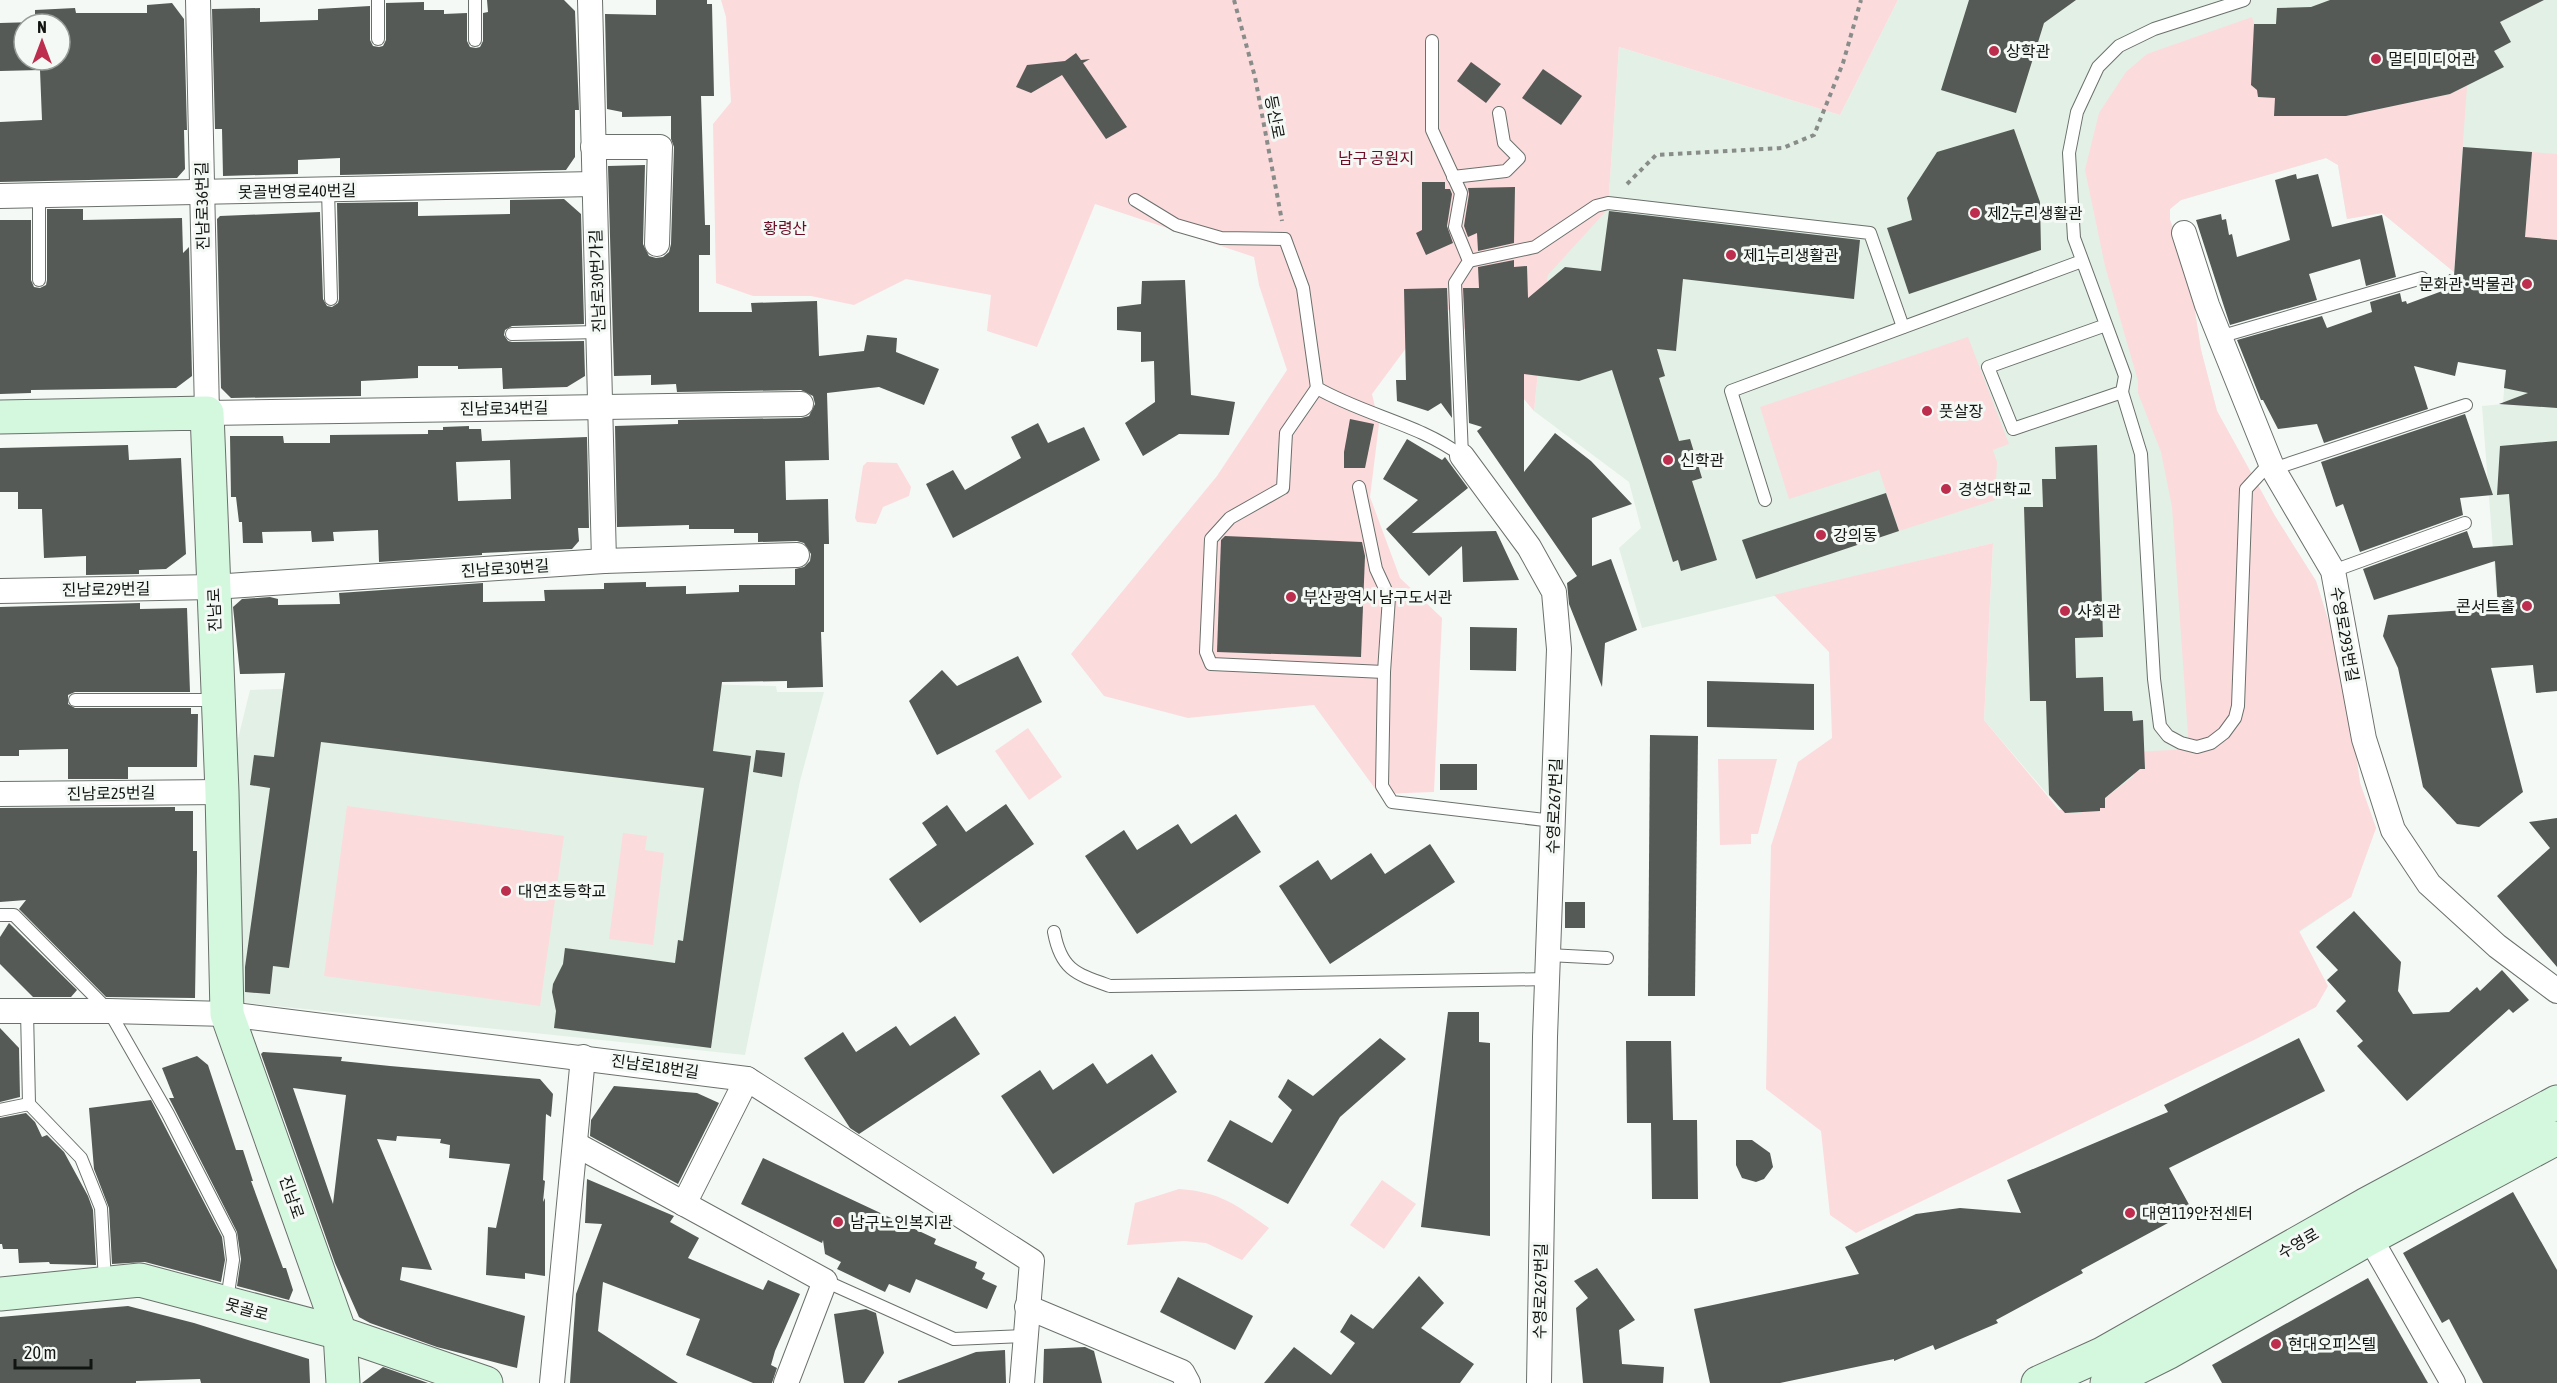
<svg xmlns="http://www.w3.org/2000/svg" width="2557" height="1383" viewBox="0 0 2557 1383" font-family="'Asap Condensed','Noto Sans KR',sans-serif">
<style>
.built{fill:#e3f0e6}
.green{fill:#fcdbdd}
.building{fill:#555a56;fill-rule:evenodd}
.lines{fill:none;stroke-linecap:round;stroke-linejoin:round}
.lane-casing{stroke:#6a706b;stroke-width:14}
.street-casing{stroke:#6a706b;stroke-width:26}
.secondary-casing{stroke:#6a706b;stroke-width:35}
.path{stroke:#898d8a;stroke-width:4;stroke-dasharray:4.5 4.5;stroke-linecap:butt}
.lane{stroke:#fff;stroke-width:12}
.street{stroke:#fff;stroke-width:24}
.secondary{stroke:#d3f8de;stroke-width:33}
.poi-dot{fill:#bd2d4d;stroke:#f4f9f5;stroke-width:2}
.labels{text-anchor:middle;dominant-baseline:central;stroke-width:6;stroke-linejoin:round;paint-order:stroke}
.poi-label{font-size:16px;fill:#121412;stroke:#f4f9f5;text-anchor:start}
.street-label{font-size:16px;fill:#121412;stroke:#f4f9f5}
.park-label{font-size:16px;fill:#6d0c25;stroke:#f4f9f5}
</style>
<rect width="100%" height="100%" fill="#f4f9f5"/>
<g class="built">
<path d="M1898,0H2557V691L2536,693L2533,665L2502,667L2482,406L2503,404L2511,291L2481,276L2454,272L2382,213L2347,219L2338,165L2326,158L2181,200L2170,209V220L2188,267L2201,350L2217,411L2275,516L2316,581L2344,671L2360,783L2376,828L2351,897L2214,990L1984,720L1993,543L1642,628L1619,548L1641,528L1629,482L1534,411L1548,274L1608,208L1619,47L1840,115Z"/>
<path d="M544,680L776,686L777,692H824L800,781L745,1055L237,1002L233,759L250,690Z"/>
</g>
<g class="green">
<path d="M721,0H1898L1840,115L1619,47L1608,209L1548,275L1534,411L1441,301L1372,394L1379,424L1370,497L1400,578L1442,618L1434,792L1379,794L1314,705L1188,718L1104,696L1071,654L1217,476L1287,370L1259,285L1254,257L1095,204L1037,347L987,331L991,295L906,279L854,305L811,296H753L716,283L713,124L731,102L726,17Z"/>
<path d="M2252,17L2254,24L2251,85L2257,90L2258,97L2275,98L2346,116L2450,94L2467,86L2454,272L2382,213L2347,219L2338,165L2326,158L2181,200L2170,209V220L2188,267L2201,350L2217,411L2275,516L2316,581L2344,671L2360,783L2376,828L2351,897L2299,931L2328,986L2316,1007L2256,1039L1856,1233L1830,1215L1821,1131L1766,1089L1771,846L1798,762L1832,738L1829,652L1774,595L1993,543L1984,720L2059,810H2066L2069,807V813H2081V809L2100,811V808H2105V798L2134,776L2133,770L2140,772V769L2145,768L2144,758L2135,752L2189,749L2172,507L2161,452L2138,393V381L2105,266L2085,170L2099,113L2126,72L2147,54Z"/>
<path d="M2532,152L2557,154V240L2525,237Z"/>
<path d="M1968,337L2009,444L1993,450L1997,462L1995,500L1899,531L1879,470L1789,499L1760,407Z"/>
<path d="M867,462L897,463L911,487L909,496L883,507L876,524L857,522L855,518L863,466Z"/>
<path d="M1028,728L1062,777L1029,800L995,751Z"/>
<path d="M1718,759H1777L1758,834H1751V844L1720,845Z"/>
<path d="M347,806L564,836L540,1006L324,976Z"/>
<path d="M623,833L647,836L645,850L664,853L653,945L609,939Z"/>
<path d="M1382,1180L1416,1204L1384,1249L1350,1225Z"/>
<path d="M1179,1189C1221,1192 1236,1205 1269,1228L1242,1260L1206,1243L1184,1241L1127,1245L1135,1203Z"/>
</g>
<g class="building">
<path d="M487,0H564L575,11L579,110H575V157L566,170L340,175V158L298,160V174L223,176L222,129H215L212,9L260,8V22L318,20V9L370,6V40L373,46L379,47L383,46L386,40V3L424,2V10H444V14L467,13V41L470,47L476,48L480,47L483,41V13L488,12Z"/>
<path d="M656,0H707V4H712L714,96H701L705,225H710V255H699V312H752L751,303L817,301L819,356L864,351L867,335L897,338L896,352L939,369L924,405L879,387L827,393L829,460L785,461L786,500L828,499L829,544H824V632H821L823,687L787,688V681L722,682L713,751L751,756L711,1048L554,1028L556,1011L552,992L553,984L563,964L565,948L675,963L678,940L683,941L704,788L321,742L289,968L273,966L270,994L245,992V967L270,788L250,785L254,755L274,757L285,673L240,674L233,607L242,599L270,597L278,599V605L340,604L339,593L483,583V602L545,601L544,590L604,589V583L646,582V587L686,586V594L739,592V585H795V569L804,567L810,561L811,554L804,543L797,541L758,542V533H734V529H689V525L617,527L615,426L678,424V420L801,418L809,416L815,404L813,396L801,390L677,392L676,384L651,385V375L614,376L608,166L645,165L643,244L649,256L656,258L663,257L669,252L671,244L674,147L671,139V116L622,117V112L607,109L605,14L656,15Z"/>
<path d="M1969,0H2076L2044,23L2016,113L1941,90Z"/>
<path d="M2330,0H2544L2500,22L2511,42L2494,51L2504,67L2450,94L2346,116H2274L2275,98L2258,97L2257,90L2251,85L2254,24H2276L2277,8L2311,7Z"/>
<path d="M172,3L184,19L187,130H184L185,169L177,178L0,182V122L42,120L40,70L0,71V23L35,22V10L75,8L76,13H147V5ZM24,24H60V60H24Z"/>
<path d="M1076,53L1081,60L1090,59L1083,63L1127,127L1106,139L1062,75L1031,93L1016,87L1027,65L1065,61Z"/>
<path d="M1471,62L1501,84L1486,103L1457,81Z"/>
<path d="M1543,69L1582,96L1561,125L1522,98Z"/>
<path d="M2014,129L2040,202L2041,250L1909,294L1887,228L1912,220L1907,198L1937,152Z"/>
<path d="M2463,147L2532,152L2525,237L2557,240V408L2499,404L2528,393L2504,388L2506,370L2458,362L2455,376L2414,366L2428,409L2324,443L2317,424L2278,429L2263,400H2261L2237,340L2322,316L2327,328L2372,312L2370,302L2400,293L2402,302L2406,301L2407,304L2445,290L2449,274L2454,276Z"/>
<path d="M2296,174L2297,179L2318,174L2332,227L2382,215L2396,277L2366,286L2360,259L2309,274L2317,300L2230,325L2196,220L2221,214L2222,220L2226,219L2229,235L2232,234L2237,257L2290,240L2275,180Z"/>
<path d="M1422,182H1445V189H1450L1452,194L1447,226L1453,243L1426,255L1416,233L1422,230Z"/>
<path d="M1515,187L1514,243L1478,251L1477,233L1468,237L1464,226L1469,194L1468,188Z"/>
<path d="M564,199L581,214L584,324L512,326L505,330L504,335L508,341L512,342L584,341L585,376L567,387L503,389L502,368L458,369V366H418V378L361,381V396L231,398L221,388L217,219L220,216L320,212L323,299L327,306L332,307L338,303L339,299L337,203L418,202V216L510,214V200Z"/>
<path d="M47,209H83V220L182,218L183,253L189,247L192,376L176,388L31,390V393L0,394V220H31V280L34,287L40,288L46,285L47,280Z"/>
<path d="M1609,211L1860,240L1854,299L1683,279L1676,351L1657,349L1665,376L1659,378L1679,441L1690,439L1702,478L1692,481L1717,560L1681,571L1678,560L1673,562L1612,370L1579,381L1524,374V472L1555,433L1591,461L1632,504L1592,518V566L1611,559L1637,630L1605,643L1602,687L1569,604L1567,583L1577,576L1477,431L1482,427L1469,423L1463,288H1479L1478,267L1514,260V267L1527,266L1528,298L1565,267L1601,271Z"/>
<path d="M1185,280L1191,395L1235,402L1229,435L1179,434L1143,456L1125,423L1155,402L1154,361L1141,362V332L1117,330V307L1141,304L1142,281Z"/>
<path d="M1447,288L1452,418L1441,403L1428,411L1397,401L1396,380H1406L1404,289Z"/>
<path d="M2465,414L2493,495L2460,498L2463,515L2360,552L2343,504L2336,507L2321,462Z"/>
<path d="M1350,419L1374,424L1365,468H1344V452Z"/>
<path d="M1038,423L1048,443L1084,427L1100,460L953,538L926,484L953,470L965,490L1021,458L1011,437Z"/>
<path d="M469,426V429H481L482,441L587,437L589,528H578L579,541L572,549L482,553V555L379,562L378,530L333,532L334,541L312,542L311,531L262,532L263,543H243L242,522H239L236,497H231L230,436H283L284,443H330V435L428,434V430H443V427ZM510,460L511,499L458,501L456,462Z"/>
<path d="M1407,439L1442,460L1445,457L1468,488L1412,533L1496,531L1519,580L1463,582L1462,546L1429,576L1386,529L1418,500L1383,479Z"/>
<path d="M2557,441V691L2536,693L2533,665L2491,668L2523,792L2479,827L2457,824L2423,787L2398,668L2383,636L2388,615L2498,608L2495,561L2374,600L2363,569L2467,531L2473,548L2513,545L2509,494L2497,495L2500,446Z"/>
<path d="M128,445L129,460L181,458L186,554L166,569L139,570V574L86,575V556L44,558L42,509H18V492H0V448Z"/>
<path d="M2097,445L2103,637L2075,638L2076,678L2103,677L2104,711H2132L2133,721L2143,720L2145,769H2140L2105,798V808H2100V811L2065,813L2049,795L2046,701H2030L2024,507H2043L2042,479H2056L2055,447Z"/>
<path d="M1886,493L1899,531L1756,579L1742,540Z"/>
<path d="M1225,536L1362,542L1365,556L1361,657L1217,652L1221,540Z"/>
<path d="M140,603V609L187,608L190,692H75L68,695V704L75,708H191V714H198L197,767H128V779H68V749L19,750V756H0V607Z"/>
<path d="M1470,627L1517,628L1516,671L1470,670Z"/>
<path d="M1018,656L1042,702L937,755L909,701L942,670L957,686Z"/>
<path d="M1707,681L1814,684V730L1707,727Z"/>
<path d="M1650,735L1698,736L1695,996H1648Z"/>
<path d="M756,750L785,753L782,777L753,772Z"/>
<rect x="1440" y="764" width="37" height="26"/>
<path d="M1006,804L1034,844L920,923L889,879L937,845L922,823L947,805L966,832Z"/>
<path d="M175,807V811H193V851H197V872L195,998L106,997L19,909L26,900L0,902V808Z"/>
<path d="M1236,814L1261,852L1137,934L1085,856L1124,830L1137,850L1178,824L1191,844Z"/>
<path d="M2557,818V967L2497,896L2550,848L2529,822Z"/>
<path d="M1430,844L1455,882L1330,964L1279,886L1318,860L1331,880L1371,853L1385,874Z"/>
<rect x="1565" y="902" width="20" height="26"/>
<path d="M2354,911L2401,962L2398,991L2413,1014L2449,1012L2477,987L2480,991L2502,970L2529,1000L2513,1013L2509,1009L2407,1101L2357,1046L2363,1041L2336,1011L2346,1001L2327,980L2338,970L2316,947Z"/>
<path d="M9,923L77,990L71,997H33L0,964V937Z"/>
<path d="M1448,1012H1479V1042L1490,1043V1236L1421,1227Z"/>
<path d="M955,1016L980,1054L859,1134L850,1128L804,1058L843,1032L856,1052L896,1026L910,1046Z"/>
<path d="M0,1028L19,1048L20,1097L0,1102Z"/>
<path d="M1380,1038L1406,1059L1340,1117L1288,1204L1207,1161L1230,1120L1272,1143L1292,1110L1278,1097L1288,1079L1313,1096Z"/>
<path d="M2299,1038L2325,1091L2169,1168L2192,1210L2081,1270L2083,1273L1996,1320L1998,1323L1935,1350L1933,1345L1894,1361V1359L1780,1383H1710L1694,1309L1859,1274L1845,1247L1916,1214L1960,1208L2021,1213L2007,1180L2168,1112L2164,1105Z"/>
<path d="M1626,1041H1671L1673,1120H1697L1698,1199H1652L1651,1123H1627Z"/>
<path d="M263,1052L342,1057L341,1061L390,1066L540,1079L553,1094L551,1117L546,1114L543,1180L545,1181L543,1202L545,1198V1276L525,1273V1279L486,1275L488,1227L496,1228L510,1164L449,1158L450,1145L440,1143L441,1139L397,1136L396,1141L377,1139L432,1270L402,1267L400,1280L525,1316L517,1368L437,1347L370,1323L359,1317L335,1263L261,1054ZM293,1088L346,1095L333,1204Z"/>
<path d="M1152,1054L1177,1092L1053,1174L1001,1096L1040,1070L1053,1090L1093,1063L1107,1084Z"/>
<path d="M197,1056L208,1065L236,1150H243L253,1181H251L283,1268H286L293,1290L289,1300L237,1286L241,1259L237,1232L169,1098H174L162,1068Z"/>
<path d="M614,1086L697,1093L719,1103L678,1184L590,1136L591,1120Z"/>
<path d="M151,1100L222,1237L225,1260L221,1282L145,1262L112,1264L109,1208L94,1169L89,1108Z"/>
<path d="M26,1113L35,1122L42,1137L47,1135L64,1152L88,1196L93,1210L96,1265L50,1264L49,1262L19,1263L18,1249H3L2,1244H0V1118Z"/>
<path d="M1736,1140H1752L1770,1153L1773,1167L1764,1179L1756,1182L1742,1178L1736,1165Z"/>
<path d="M763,1158L936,1239L934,1244L977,1262L975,1268L985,1273L982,1279L997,1286L987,1309L916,1279L910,1293L889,1284L885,1292L837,1269L841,1262L825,1254L823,1240L822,1243L741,1204Z"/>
<path d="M587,1179L674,1216L670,1222L699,1238L688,1258L763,1290L768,1280L800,1294L775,1351L771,1365L777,1368L772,1383H753L686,1355L700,1319L603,1282L598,1331L678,1383H570L576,1294L602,1224L585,1223Z"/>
<path d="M2513,1192L2557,1270V1383H2483L2449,1319L2442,1323L2403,1253Z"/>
<path d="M1597,1268L1635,1320L1619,1330L1622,1364L1664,1367L1663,1383H1583L1576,1308L1588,1298L1574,1281Z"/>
<path d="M1419,1276L1444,1303L1421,1328L1474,1364L1460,1383H1264L1294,1347L1331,1375L1355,1343L1340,1332L1351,1314L1373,1329Z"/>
<path d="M1178,1277L1253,1316L1235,1350L1160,1312Z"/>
<path d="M2368,1278L2428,1383H2222L2212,1365Z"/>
<path d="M128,1306L194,1323L309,1359L310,1383H201L200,1379L136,1381V1383H0V1317Z"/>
<path d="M866,1309L876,1313L884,1353L864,1383H844L834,1314Z"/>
<path d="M1085,1347L1094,1351L1102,1383H1043L1044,1349Z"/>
<path d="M1005,1350L1006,1383H898V1381L976,1352Z"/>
<path d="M383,1367L428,1383H362Z"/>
</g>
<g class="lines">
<defs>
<g id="lane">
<path d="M378,0V39"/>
<path d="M475,0V40"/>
<path d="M1432,41V130L1461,193L1455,227L1469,261L1455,283L1462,456"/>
<path d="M1453,177L1506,171L1519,158L1504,143L1499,113"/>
<path d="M328,190L331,299"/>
<path d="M39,195V280"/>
<path d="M1135,200L1176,225L1221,238L1285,239L1303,288L1317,388C1364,415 1419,424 1462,456"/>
<path d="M1469,261L1535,247L1596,206L1608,203L1870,233L1903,327"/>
<path d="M2106,325L1988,367L2013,429L2122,392L2125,376L2074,238L2069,153L2077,112L2098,67L2119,46L2154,29L2244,0"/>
<path d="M512,334L598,332"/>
<path d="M2219,337L2422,278"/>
<path d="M1317,388L1286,433L1283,488L1230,518L1211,539L1206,652L1211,664L1384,672"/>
<path d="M2122,392L2141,454L2154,679L2160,726L2168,736L2181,743L2197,747L2211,743L2224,733L2235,718L2238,706L2246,489L2270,463"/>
<path d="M2273,469L2466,405"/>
<path d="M1359,487L1376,569L1389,597L1384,672L1382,786L1392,802L1553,821"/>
<path d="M1765,500L1731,391L2082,261"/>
<path d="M2333,571L2465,523"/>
<path d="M75,700H216"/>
<path d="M0,915H14L109,1011L168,1114L230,1235L233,1260L227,1300"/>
<path d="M1054,932C1061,970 1076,974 1110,986L1548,979"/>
<path d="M1548,955L1607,958"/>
<path d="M27,1011L29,1104L81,1158L101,1208L105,1282"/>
<path d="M0,1110L29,1104"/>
<path d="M825,1281L954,1339L1026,1336"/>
</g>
<g id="street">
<path d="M198,0L207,413L801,404"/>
<path d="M590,0L604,561"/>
<path d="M593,147H660L657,244"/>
<path d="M0,196L594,184"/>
<path d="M2184,233L2207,305L2273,469L2333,571L2364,739L2393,830L2429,884L2497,946L2557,991"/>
<path d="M1462,456L1529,547L1554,592L1559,649L1545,1037L1539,1383"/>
<path d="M0,591L213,587L604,561L797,555"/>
<path d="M0,794L222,792"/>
<path d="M0,1011H109L227,1014L747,1079L1032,1261L1022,1383"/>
<path d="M575,1144L825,1281L786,1383"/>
<path d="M684,1204L747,1079"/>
<path d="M2370,1238L2453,1383"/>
<path d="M1027,1307L1182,1372L1188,1383"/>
<path d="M552,1383L583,1057"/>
</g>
<g id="secondary">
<path d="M0,417L207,413L222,792L227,1014L340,1333L343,1383"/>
<path d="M0,1294L140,1280L340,1333L486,1383"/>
<path d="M2038,1383L2102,1354L2365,1205L2557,1102"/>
<path d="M2107,1383L2169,1352L2370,1238L2557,1138"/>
</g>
</defs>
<use href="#lane" class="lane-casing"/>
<use href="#street" class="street-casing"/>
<use href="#secondary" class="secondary-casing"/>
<g class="path">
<path d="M1234,0L1255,77L1282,221"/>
<path d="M1627,184L1656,155L1783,148L1814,135L1843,63L1861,0"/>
</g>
<use href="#lane" class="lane"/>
<use href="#street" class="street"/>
<use href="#secondary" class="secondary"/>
</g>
<g class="poi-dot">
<circle cx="1994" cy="51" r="6"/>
<circle cx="2376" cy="59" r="6"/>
<circle cx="1975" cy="213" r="6"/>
<circle cx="1731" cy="255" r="6"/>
<circle cx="2527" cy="284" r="6"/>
<circle cx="1927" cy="411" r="6"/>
<circle cx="1668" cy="460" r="6"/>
<circle cx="1946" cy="489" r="6"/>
<circle cx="1821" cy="535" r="6"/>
<circle cx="1291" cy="597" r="6"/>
<circle cx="2527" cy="606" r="6"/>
<circle cx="2065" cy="611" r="6"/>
<circle cx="506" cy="891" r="6"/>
<circle cx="2130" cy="1213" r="6"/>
<circle cx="838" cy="1222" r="6"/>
<circle cx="2276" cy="1344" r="6"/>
</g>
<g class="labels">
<g class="poi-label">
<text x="2006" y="51">상학관</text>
<text x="2388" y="59">멀티미디어관</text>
<text x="1987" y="213">제2누리생활관</text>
<text x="1743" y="255">제1누리생활관</text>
<text x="2515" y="284" text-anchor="end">문화관 · 박물관</text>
<text x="1939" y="411">풋살장</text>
<text x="1680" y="460">신학관</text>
<text x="1958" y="489">경성대학교</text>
<text x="1833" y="535">강의동</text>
<text x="1303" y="597">부산광역시 남구도서관</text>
<text x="2515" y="606" text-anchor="end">콘서트홀</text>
<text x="2077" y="611">사회관</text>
<text x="518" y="891">대연초등학교</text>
<text x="2142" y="1213">대연119안전센터</text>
<text x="850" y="1222">남구노인복지관</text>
<text x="2288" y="1344">현대오피스텔</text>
</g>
<g class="street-label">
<text transform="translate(1275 117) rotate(79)">등산로</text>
<text transform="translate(297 191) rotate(-1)">못골번영로40번길</text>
<text transform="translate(202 206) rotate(-91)">진남로36번길</text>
<text transform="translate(597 281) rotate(-92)">진남로30번가길</text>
<text transform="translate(504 408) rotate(-1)">진남로34번길</text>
<text transform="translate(505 568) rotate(-4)">진남로30번길</text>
<text transform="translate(106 589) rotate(-1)">진남로29번길</text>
<text transform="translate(214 610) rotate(-92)">진남로</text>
<text transform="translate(2345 634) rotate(80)">수영로293번길</text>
<text transform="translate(111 793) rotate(-1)">진남로25번길</text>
<text transform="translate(1554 806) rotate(-88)">수영로267번길</text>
<text transform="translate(655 1066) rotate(8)">진남로18번길</text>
<text transform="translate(292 1197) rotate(71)">진남로</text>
<text transform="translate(2298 1243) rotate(-30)">수영로</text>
<text transform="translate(1540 1291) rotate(-89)">수영로267번길</text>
<text transform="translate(247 1309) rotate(15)">못골로</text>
</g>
<g class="park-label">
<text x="1376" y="158">남구 공원지</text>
<text x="785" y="228">황령산</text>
</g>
</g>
<g transform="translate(42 42)"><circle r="28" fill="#f4f9f5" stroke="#9a9d9a" stroke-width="1.5"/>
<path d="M0-4.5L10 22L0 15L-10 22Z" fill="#bd2d4d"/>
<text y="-9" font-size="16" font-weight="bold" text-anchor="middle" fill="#121412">N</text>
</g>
<path d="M15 1359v9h76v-9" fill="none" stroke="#121412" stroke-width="3"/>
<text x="24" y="1359" font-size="18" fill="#121412" stroke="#f4f9f5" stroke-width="4.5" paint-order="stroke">20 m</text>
</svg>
